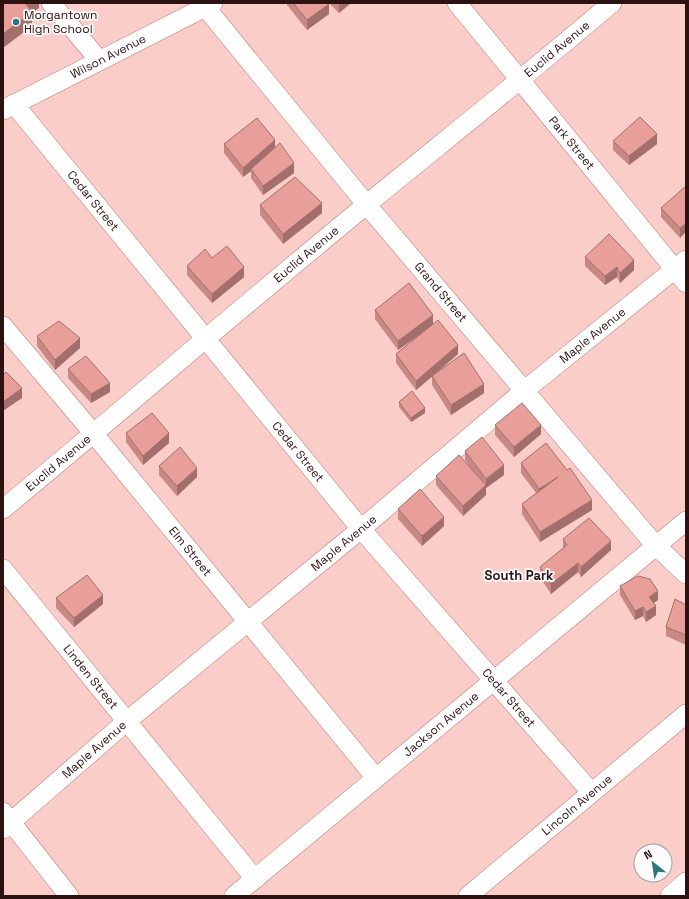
<svg xmlns="http://www.w3.org/2000/svg" width="689" height="899" viewBox="0 0 689 899" font-family="'Space Grotesk',sans-serif">
<style>
.lines{fill:none;stroke-linecap:round;stroke-linejoin:round}
.minor-casing{stroke:#c07a75;stroke-width:20}
.minor{stroke:#fff;stroke-width:19}
.wall{fill:#c88984}
.shaded-wall{fill:#a26f6c}
.building{fill:#e89f9a;stroke:#a26f6c}
.poi-dot{fill:#2d767d;stroke:#fbfbfb;stroke-width:1.5}
.labels{text-anchor:middle;dominant-baseline:central;stroke-width:3.5;stroke-linejoin:round;paint-order:stroke}
.poi-label{font-size:12px;fill:#2c1211;stroke:#fbfbfb;text-anchor:start}
.street-label{font-size:12px;fill:#2c1211;stroke:#fbfbfb}
.neighbourhood-label{font-size:13px;font-weight:bold;fill:#2c1211;stroke:#fbfbfb}
</style>
<rect width="100%" height="100%" fill="#fbcdc9"/>
<g class="lines">
<defs>
<g id="minor">
<path d="M51,3L99,60"/>
<path id="s1" d="M202,3L366,204L656,546L686,574"/>
<path id="s2" d="M457,3L686,283"/>
<path id="s3" d="M14,104L361,529L591,792"/>
<path id="s4" d="M3,110L213,3"/>
<path id="s5" d="M3,326L94,434L376,778"/>
<path id="s6" d="M3,509C125,408 244,305 366,205C448,138 531,72 612,3"/>
<path id="s7" d="M3,569L255,879"/>
<path d="M3,812L69,896"/>
<path id="s8" d="M3,829L127,721L361,529L525,390L686,260"/>
<path id="s9" d="M234,896L686,521"/>
<path id="s10" d="M468,896L686,714"/>
<path d="M670,896L686,882"/>
</g>
</defs>
<use href="#minor" class="minor-casing"/>
<use href="#minor" class="minor"/>
</g>
<g class="wall">
<path d="M287,3H328L329,14L307,30L287,5Z"/>
<path d="M329,3H351L339,13Z"/>
<path d="M613,141L657,144L629,165L613,150Z"/>
<path d="M224,144L275,148L294,173L263,195L251,178V171L243,177L224,153Z"/>
<path d="M686,186L680,238L661,217V208Z"/>
<path d="M260,205L322,213L283,244L260,215Z"/>
<path d="M585,257L634,270L620,283L617,277L605,285L585,266Z"/>
<path d="M212,258L244,277L212,303L187,275V266Z"/>
<path d="M375,310L433,324L458,354L440,370L484,393L451,415L432,385V377L416,390L396,363V354L422,333L398,350L375,319Z"/>
<path d="M37,336L80,348L55,370L37,346Z"/>
<path d="M68,369L110,392L91,403L68,378Z"/>
<path d="M399,402L425,413L411,422L399,407Z"/>
<path d="M495,425L541,434L514,457L495,435Z"/>
<path d="M126,433L169,443L143,465L126,442Z"/>
<path d="M465,451L504,475L486,488V495L463,516L436,485V476L470,467L465,460Z"/>
<path d="M521,463L592,510L540,542L522,514V504L536,493L521,473Z"/>
<path d="M159,466L197,477L177,496L159,475Z"/>
<path d="M398,509L444,526L422,546L398,519Z"/>
<path d="M563,539L611,550L581,577L578,572L551,594L540,577V567L563,549Z"/>
<path d="M620,586L658,600L654,603L656,615L646,622L643,616L635,620L620,595Z"/>
<path d="M56,598L103,604L74,627L56,608Z"/>
<path d="M686,605V645L666,636V627Z"/>
</g>
<g class="shaded-wall">
<path d="M27,3H39V8L32,13V26L3,48V34Z"/>
<path d="M340,3H351L339,13V4Z"/>
<path d="M329,4V14L307,30V20Z"/>
<path d="M657,134V144L629,165V156Z"/>
<path d="M275,140V150L251,169V171L243,177V168Z"/>
<path d="M294,163V173L263,195V186Z"/>
<path d="M322,203V213L283,244V234Z"/>
<path d="M686,223V232L680,238V228Z"/>
<path d="M634,260V270L620,283V273Z"/>
<path d="M244,267V277L212,303V294Z"/>
<path d="M617,267V277L605,285V276Z"/>
<path d="M433,315V325L398,350V341Z"/>
<path d="M80,338V348L55,370V360Z"/>
<path d="M458,345V354L416,390V381Z"/>
<path d="M110,383V392L91,403V394Z"/>
<path d="M484,384V393L451,415V405Z"/>
<path d="M22,388V398L3,411V402Z"/>
<path d="M425,408V413L411,422V418Z"/>
<path d="M541,425V434L514,457V447Z"/>
<path d="M169,433V443L143,465V456Z"/>
<path d="M504,465V475L486,488V495L463,516V506L486,486V479Z"/>
<path d="M197,468V477L177,496V486Z"/>
<path d="M558,477L539,498V489Z"/>
<path d="M592,500V510L540,542V532Z"/>
<path d="M444,517V526L422,546V536Z"/>
<path d="M611,541V550L581,577V567Z"/>
<path d="M578,563V572L551,594V584Z"/>
<path d="M658,591V600L649,606V597Z"/>
<path d="M103,595V604L74,627V618Z"/>
<path d="M656,606V615L646,622V612Z"/>
<path d="M643,607V616L635,620V611Z"/>
</g>
<g class="building">
<path d="M3,3H27L26,4L32,12L3,34Z"/>
<path d="M293,3H328L329,4L307,20Z"/>
<path d="M640,117L657,134L629,156L613,141Z"/>
<path d="M257,118L275,140L243,168L224,144Z"/>
<path d="M280,143L294,163L263,186L251,169Z"/>
<path d="M295,177L322,203L283,234L260,205Z"/>
<path d="M686,186V223L680,228L661,208Z"/>
<path d="M609,234L634,260L620,273L617,267L605,276L585,257Z"/>
<path d="M227,246L244,267L212,294L187,266L205,249L212,258Z"/>
<path d="M409,283L433,315L398,341L375,310Z"/>
<path d="M438,320L458,345L416,381L396,354Z"/>
<path d="M59,321L80,338L55,360L37,336Z"/>
<path d="M464,353L484,384L451,405L432,376Z"/>
<path d="M86,356L110,383L91,394L68,369Z"/>
<path d="M6,372L22,388L3,402V375Z"/>
<path d="M412,391L425,408L411,418L399,402Z"/>
<path d="M522,403L541,425L514,447L495,425Z"/>
<path d="M152,413L169,433L143,456L126,433Z"/>
<path d="M482,437L504,465L486,479L465,451Z"/>
<path d="M546,443L567,470L570,468L592,500L540,532L522,504L558,477L539,489L521,463Z"/>
<path d="M180,447L197,468L177,486L159,466Z"/>
<path d="M459,455L486,485L463,506L436,476Z"/>
<path d="M420,489L444,517L422,536L398,509Z"/>
<path d="M589,518L611,541L581,567L578,563L551,584L540,567L567,545L563,539Z"/>
<path d="M87,575L103,595L74,618L56,598Z"/>
<path d="M638,576L650,579L658,591L649,597L656,606L646,612L643,607L635,611L620,586Z"/>
<path d="M675,599L686,605V635L666,627Z"/>
</g>
<circle class="poi-dot" cx="16" cy="22" r="4"/>
<g class="labels">
<g class="poi-label">
<text x="24" y="15">Morgantown<tspan x="24" dy="14">High School</tspan></text>
</g>
<g class="street-label">
<text stroke="none"><textPath href="#s6" startOffset="720">Euclid Avenue</textPath></text>
<text stroke="none"><textPath href="#s4" startOffset="118">Wilson Avenue</textPath></text>
<text stroke="none"><textPath href="#s2" startOffset="181">Park Street</textPath></text>
<text stroke="none"><textPath href="#s3" startOffset="125">Cedar Street</textPath></text>
<text stroke="none"><textPath href="#s6" startOffset="396">Euclid Avenue</textPath></text>
<text stroke="none"><textPath href="#s1" startOffset="375">Grand Street</textPath></text>
<text stroke="none"><textPath href="#s8" startOffset="769">Maple Avenue</textPath></text>
<text stroke="none"><textPath href="#s3" startOffset="449">Cedar Street</textPath></text>
<text stroke="none"><textPath href="#s6" startOffset="72">Euclid Avenue</textPath></text>
<text stroke="none"><textPath href="#s8" startOffset="445">Maple Avenue</textPath></text>
<text stroke="none"><textPath href="#s5" startOffset="293">Elm Street</textPath></text>
<text stroke="none"><textPath href="#s7" startOffset="139">Linden Street</textPath></text>
<text stroke="none"><textPath href="#s3" startOffset="773">Cedar Street</textPath></text>
<text stroke="none"><textPath href="#s9" startOffset="269">Jackson Avenue</textPath></text>
<text stroke="none"><textPath href="#s8" startOffset="121">Maple Avenue</textPath></text>
<text stroke="none"><textPath href="#s10" startOffset="142">Lincoln Avenue</textPath></text>
</g>
<g class="neighbourhood-label">
<text x="519" y="575">South Park</text>
</g>
</g>
<rect width="689" height="899" fill="none" stroke="#2c1211" stroke-width="8"/>
<g transform="translate(653 863) rotate(330)"><circle r="19" fill="#fbfbfb" stroke="#a89e9d"/>
<path d="M0-3L7 15L0 10L-7 15Z" fill="#2d767d"/>
<text y="-6" font-size="11" font-weight="bold" text-anchor="middle" fill="#2c1211">N</text>
</g>
</svg>
